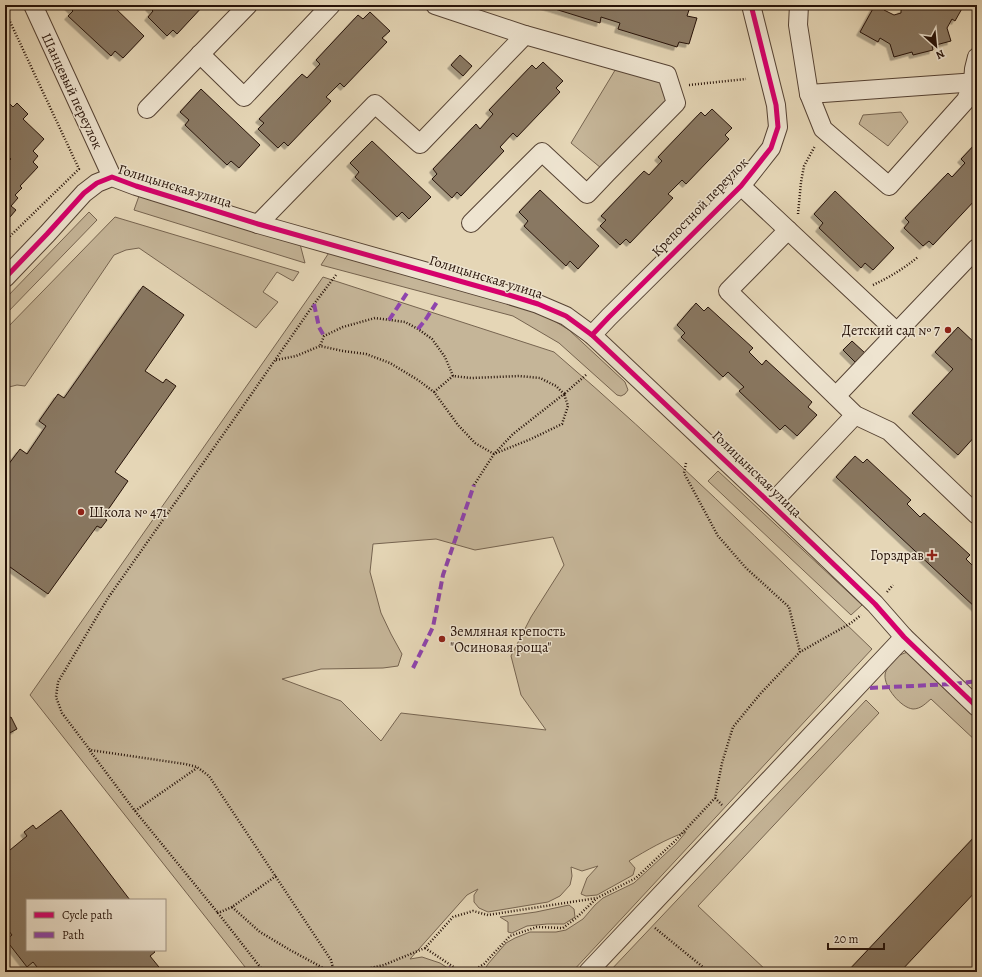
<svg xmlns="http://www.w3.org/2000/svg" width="982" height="977" viewBox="0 0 982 977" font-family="Alegreya,serif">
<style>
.green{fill:#c5b598;stroke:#766450;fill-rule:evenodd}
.building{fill:#897862;stroke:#261208;filter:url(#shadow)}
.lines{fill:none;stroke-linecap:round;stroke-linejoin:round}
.minor-casing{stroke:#564334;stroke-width:20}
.path{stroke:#261208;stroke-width:2.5;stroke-dasharray:1 2;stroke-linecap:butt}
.minor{stroke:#eee4d0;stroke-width:18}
.quiet{stroke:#8e44ad;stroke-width:4;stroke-dasharray:8 4;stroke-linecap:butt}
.cycleway-casing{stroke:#eee4d0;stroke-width:8}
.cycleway{stroke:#d6006c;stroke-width:5}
.poi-dot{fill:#8f2418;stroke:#eee4d0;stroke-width:1.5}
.labels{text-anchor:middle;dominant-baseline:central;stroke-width:3;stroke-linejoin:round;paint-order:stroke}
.street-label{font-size:14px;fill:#261208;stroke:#eee4d0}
.poi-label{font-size:14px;fill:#261208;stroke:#eee4d0;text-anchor:end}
</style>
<defs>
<filter id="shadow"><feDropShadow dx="-3.5" dy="3.5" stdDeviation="0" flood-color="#0004"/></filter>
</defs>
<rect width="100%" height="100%" fill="#e5d6b6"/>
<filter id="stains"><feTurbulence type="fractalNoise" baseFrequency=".005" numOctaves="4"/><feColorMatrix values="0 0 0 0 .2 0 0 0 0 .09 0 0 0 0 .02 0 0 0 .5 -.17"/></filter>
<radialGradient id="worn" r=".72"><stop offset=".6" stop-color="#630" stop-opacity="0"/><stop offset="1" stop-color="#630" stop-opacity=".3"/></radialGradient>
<g class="green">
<path d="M620,62L667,75L676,103L607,173L571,143Z"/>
<path d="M901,112L908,122L888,146L859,124L863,115Z"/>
<path d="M139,196L300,244L305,263L134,210Z"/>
<path d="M89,212L97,220L5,315V299Z"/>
<path d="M115,217L299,272L293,281L277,272L263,292L278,302L256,328L139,248L126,250L114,255L25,386L17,385L5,388V330Z"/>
<path d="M330,251L534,310L548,317L569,330L625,382L628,390L625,394L621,396L617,395L559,343L513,316L321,265Z"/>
<path d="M323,277L554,352C664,446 768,549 872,649L572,972H483L488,964L506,943L515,938L530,932H556L566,930L583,919L595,905L603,898L634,883L676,844L686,832C666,839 647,850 629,861L635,868L633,875L597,895L586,896L581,894L587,878L598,866L582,871L571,867L572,876L570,885L560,896L548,902L488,912L479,908L474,902V895L478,889L467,895L410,959L422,957L440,963L454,972H249L30,695ZM553,537L564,565L531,617L511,656L521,695L546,730L401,713L381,741L341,701L282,679L321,669L383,668L398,666L402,654L391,634L381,613L370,572L373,544L436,539L475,550Z"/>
<path d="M718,471L862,605L851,615L708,481Z"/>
<path d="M908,652L977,718V742L931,699C926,703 921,709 913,709C901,708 884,687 885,675C885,670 893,660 896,657C900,655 904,653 908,652Z"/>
<path d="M866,700L879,713L698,906L768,972H609Z"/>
<path d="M569,905L574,909L575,917L564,924H547L527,926L512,933L508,932V922L500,917L536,912Z"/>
</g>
<g class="building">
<path d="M67,5H112L144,36L123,58L115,51L111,56L68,16L73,11Z"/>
<path d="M151,5H204L177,34L173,30L167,36L148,17L153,11L149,7Z"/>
<path d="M542,5H674L689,10L687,16L697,18L689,44L679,42L677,47L618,29L620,23L601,17L600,23Z"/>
<path d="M875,5H880L885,8L884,10L894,15L901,13V10L916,5H919L920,7L928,5H964L955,21L952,19L947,28L951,41L932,46L933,50L913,55L912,52L894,57L890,44L880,38L878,42L860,32Z"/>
<path d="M370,12L390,31L382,38L387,42L344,87L340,83L326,97L331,101L288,146L284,142L278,148L258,129L264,123L259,119L302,74L307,78L320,64L316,60L358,15L363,19Z"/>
<path d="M460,55L472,66L463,76L451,65Z"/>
<path d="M543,62L563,81L556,88L560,92L517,137L513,133L500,147L504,151L461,196L457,192L452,198L432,179L437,174L433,169L476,124L480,129L493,114L489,110L532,65L536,69Z"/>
<path d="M201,89L260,145L239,168L231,161L227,165L185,125L189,120L180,112Z"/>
<path d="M6,100L13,107L17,103L28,114L23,119L44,139L33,151L38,156L33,162L38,167L20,186L22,188L15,195L18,198L11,206L16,210L10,217L5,212V165L11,159L5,153V101Z"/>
<path d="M712,109L732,128L725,135L729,139L686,184L682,180L668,194L673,198L630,243L626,239L620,245L600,226L606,220L601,216L644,171L649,175L662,161L658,157L701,112L705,116Z"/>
<path d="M372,141L431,197L409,219L402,212L397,217L355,177L359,172L350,163Z"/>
<path d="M977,142V190L972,196L976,199L933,245L929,241L923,246L904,228L909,222L905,218L948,173L952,177L965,163L961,159Z"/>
<path d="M540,190L599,246L578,269L570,261L566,266L524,226L528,221L519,212Z"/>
<path d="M835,191L894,248L873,270L865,263L861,268L819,228L823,223L814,214Z"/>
<path d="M143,286L184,315L145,371L163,383L166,379L176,386L115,472L128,481L103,517L107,520L101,528L97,526L48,594L10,567L5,574V487L9,482L5,479V469L20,449L27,454L46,426L39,421L58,394L64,398Z"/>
<path d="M696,303L704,311L708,307L753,348L749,352L762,365L766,360L812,402L808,407L817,415L797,436L785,425L780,430L739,391L744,387L728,372L723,377L681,337L685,333L677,325Z"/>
<path d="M958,327L977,345V434L958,455L912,413L953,369L935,352Z"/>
<path d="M852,341L865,353L855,362L843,350Z"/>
<path d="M855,456L863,463L867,459L911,500L907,504L920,517L924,513L970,555L966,559L977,570V609L836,477Z"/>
<path d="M11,717L17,729L6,735L5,733V720Z"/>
<path d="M61,810L130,900H27V950H153L155,952L150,956L163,972H41L33,962L27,967L6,940L12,935L5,926V843L10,850L27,836L24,832L33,825L36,829Z"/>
<path d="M977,834V890L900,972H847Z"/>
</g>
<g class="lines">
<defs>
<g id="minor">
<path d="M33,5L112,177"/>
<path d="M435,5L525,35L667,75L676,103L607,173L587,194L542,152L471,223"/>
<path d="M799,5L798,25L809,94L823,129L889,186L966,100L973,82L974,69L977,57"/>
<path d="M200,54L244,97L331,5"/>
<path d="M809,94L977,82"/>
<path d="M147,109L248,5"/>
<path d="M741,186L897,332"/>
<path d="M258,224L375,104L420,144L525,35"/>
<path d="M788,230L728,291L855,415L889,431L977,515"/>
<path d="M5,278L47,234L84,193L97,183L112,177L136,186L258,224L509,295L538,304L566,316L592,335L771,504L875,604L904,637L977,707"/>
<path d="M592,335L609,317L741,186L771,148L778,127L776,105L751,5"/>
<path d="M836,396L977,248"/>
<path d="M771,504L855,415"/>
<path d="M588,972L904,637"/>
</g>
</defs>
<use href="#minor" class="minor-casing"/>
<g class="path">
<path d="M5,11L79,169L5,241"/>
<path d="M689,85L746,79"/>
<path d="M798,214L801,182L804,166L815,146"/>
<path d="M336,275L314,304L239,412L108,598L58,682L56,697L62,713L90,750L185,764L197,767L209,776L331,960L333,968L340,971H357L384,965L425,948L453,917L473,911L488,915L597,898L636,878L675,841L715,798L722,763L733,727L761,693L800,652L851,623L861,615"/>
<path d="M873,285C890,277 903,269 918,257"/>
<path d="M276,360L296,356L320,346L343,351L366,354L390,363L418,380L434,392L458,425L475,443L494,454L513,434L564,394L556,386L540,378L519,376L471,378L453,376L445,357L432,339L418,329L405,322L375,318L343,327L324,336L320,346"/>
<path d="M434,392L453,376"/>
<path d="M686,463L684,473L718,536L746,568L789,607L800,652"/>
<path d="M474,485L494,454L531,439L562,424L568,406L564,394L587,374"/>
<path d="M887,592L893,585"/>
<path d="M90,751L135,811L197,768"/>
<path d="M715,798L722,805"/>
<path d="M135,811L218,913"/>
<path d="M276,876L232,907L260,932L290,950L325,969L333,968"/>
<path d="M232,907L218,913L264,972"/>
<path d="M655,928L709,972"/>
<path d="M425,948L461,972"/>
<path d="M471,972L484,964L510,936L537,927L563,928L576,918L596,899"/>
</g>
<use href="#minor" class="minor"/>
<g class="quiet">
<path d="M314,304L319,327L324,336"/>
<path d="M389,320L407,293"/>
<path d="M418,329L426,319L437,302"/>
<path d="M413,668L433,627L443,575L474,485"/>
<path d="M870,688L953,684L977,681"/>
<path d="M357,971V972"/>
<path d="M333,972V968"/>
<path d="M444,972L452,967"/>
</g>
<defs>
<g id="cycleway">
<path d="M5,278L47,234L84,193L97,183L112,177L136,186L258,224L509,295L538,304L566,316L592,335L771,504L875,604L904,637L977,707"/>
<path d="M592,335L609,317L741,186L771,148L778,127L776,105L751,5"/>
</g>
</defs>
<use href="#cycleway" class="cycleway-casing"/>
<use href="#cycleway" class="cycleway"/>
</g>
<g class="poi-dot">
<circle cx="948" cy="330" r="4"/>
<circle cx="81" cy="512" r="4"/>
<path d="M930 549h4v4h4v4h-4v4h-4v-4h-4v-4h4z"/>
<circle cx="442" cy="639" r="4"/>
</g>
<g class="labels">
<g class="street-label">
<text transform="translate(72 91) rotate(65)">Шанцевый переулок</text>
<text transform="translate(175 186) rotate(17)">Голицынская улица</text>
<text transform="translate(700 207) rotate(-46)">Крепостной переулок</text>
<text transform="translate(486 277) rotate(17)">Голицынская улица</text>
<text transform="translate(757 474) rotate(44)">Голицынская улица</text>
</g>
<g class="poi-label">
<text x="940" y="330">Детский сад № 7</text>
<text x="89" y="512" text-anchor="start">Школа № 471</text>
<text x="924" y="555">Горздрав</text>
<text x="450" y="631" text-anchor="start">Земляная крепость<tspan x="450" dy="16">"Осиновая роща"</tspan></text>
</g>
</g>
<rect width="982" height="977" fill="none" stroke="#e5d6b6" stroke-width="20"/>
<rect x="6" y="6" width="970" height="965" fill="none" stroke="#261208" stroke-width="2"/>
<rect x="10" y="10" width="962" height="957" fill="none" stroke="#261208"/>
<rect x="26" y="899" width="140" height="52" fill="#eee4d0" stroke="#9e9080"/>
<rect x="34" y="912" width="20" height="6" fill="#d6006c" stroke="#9e9080"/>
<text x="62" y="919" font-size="12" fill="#261208">Cycle path</text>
<rect x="34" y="932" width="20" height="6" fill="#8e44ad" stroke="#9e9080"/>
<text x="62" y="939" font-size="12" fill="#261208">Path</text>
<g transform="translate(936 46) rotate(153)" stroke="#eee4d0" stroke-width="3" paint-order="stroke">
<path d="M0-3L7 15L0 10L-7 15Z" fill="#261208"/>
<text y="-6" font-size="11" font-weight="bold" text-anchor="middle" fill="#261208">N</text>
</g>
<path d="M828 943v6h56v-6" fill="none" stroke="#261208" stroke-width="2"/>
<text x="834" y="943" font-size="12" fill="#261208" stroke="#eee4d0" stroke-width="3" paint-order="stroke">20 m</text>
<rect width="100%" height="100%" filter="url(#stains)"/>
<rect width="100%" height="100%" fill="url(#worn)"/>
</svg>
